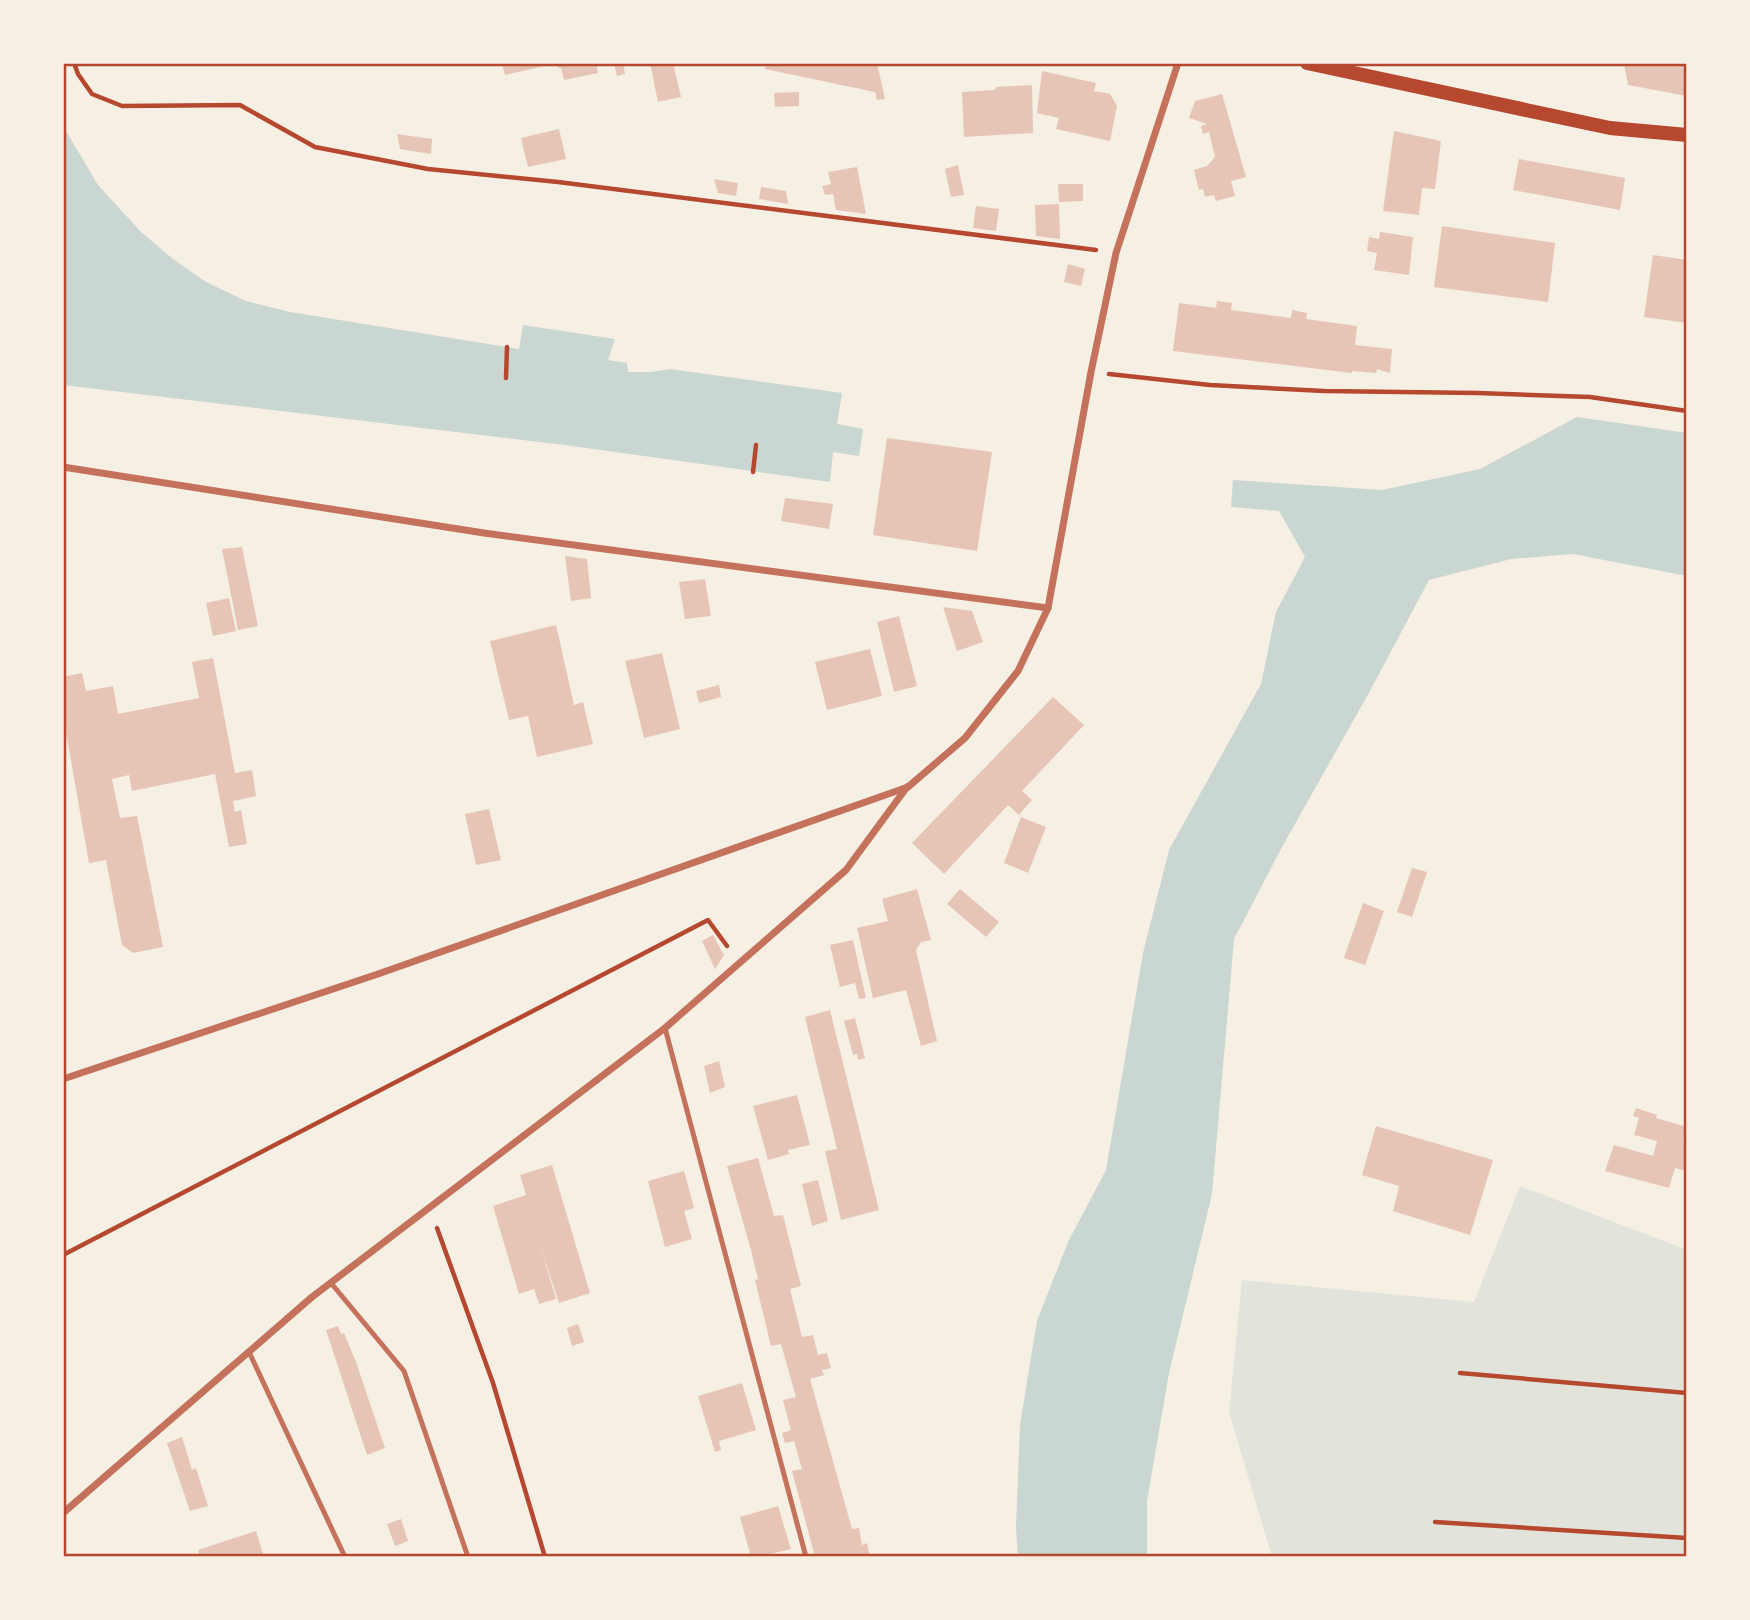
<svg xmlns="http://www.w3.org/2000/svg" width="1750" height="1620" viewBox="0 0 1750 1620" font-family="'DejaVu Sans',sans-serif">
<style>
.green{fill:#e2e4dc}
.water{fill:#c9d6d2}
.building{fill:#e6c5b7}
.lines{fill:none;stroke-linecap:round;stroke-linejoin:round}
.path{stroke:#b5482f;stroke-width:4.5}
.service{stroke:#c5725c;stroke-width:5}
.minor{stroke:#c5725c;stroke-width:7}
.secondary{stroke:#b5482f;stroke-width:14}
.neatline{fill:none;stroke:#b5482f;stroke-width:2.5}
</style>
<rect width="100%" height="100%" fill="#f6efe4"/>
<path class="green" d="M1520,1186L1687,1250V1557H1272L1229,1412L1242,1280L1474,1302Z"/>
<g class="water">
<path d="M63,126L98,185L141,232L173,259L206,282L246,301L290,312L519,349L523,325L615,339L608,360L627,363L628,372H651L670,369L842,393L837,424L863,429L859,456L833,452L830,482L565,445L63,385Z"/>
<path d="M1577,417L1687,433V576L1573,554L1511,559L1429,580L1371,689L1282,847L1234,939L1212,1194L1169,1373L1147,1501V1557H1018L1016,1527L1020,1425L1037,1321L1068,1242L1106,1170L1143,953L1169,850L1261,684L1276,612L1305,557L1279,511L1231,507L1233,480L1382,490L1480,469Z"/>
</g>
<g class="building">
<path d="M502,63H544L545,66L505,75Z"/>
<path d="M557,63H596L598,73L564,80L561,68H558Z"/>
<path d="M614,63H623L625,74L617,76Z"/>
<path d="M650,63H673L681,97L658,102Z"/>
<path d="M766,63H877L885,99L877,100L875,92L765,69Z"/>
<path d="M1624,63H1687V96L1628,85Z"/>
<path d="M1042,71L1096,83L1094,91L1110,94L1117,106L1110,141L1056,129L1059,118L1037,113Z"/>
<path d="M1032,85L1033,133L964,137L962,92L995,90L996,87Z"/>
<path d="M799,92V106L775,107L774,93Z"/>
<path d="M1222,94L1246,177L1231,181L1235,196L1216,201L1214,195L1205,197L1203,189L1199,190L1194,170L1207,166L1215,157L1209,132L1203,134L1201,126L1207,124L1189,118L1195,101Z"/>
<path d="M559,129L566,159L528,167L521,138Z"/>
<path d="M1394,131L1441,141L1435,189L1422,188L1419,215L1383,211Z"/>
<path d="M397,134L432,139L431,154L400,149Z"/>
<path d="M1519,159L1625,178L1620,210L1513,190Z"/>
<path d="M958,165L964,195L951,197L945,169Z"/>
<path d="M857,167L866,214L836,210L833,194L825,195L822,186L831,184L828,172Z"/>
<path d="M714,179L738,183L736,196L718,193Z"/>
<path d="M1058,184H1083V201L1059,202Z"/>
<path d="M761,187L786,191L788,204L759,199Z"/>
<path d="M1059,204L1060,239L1036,236L1035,205Z"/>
<path d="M976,206L999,209L996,231L973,228Z"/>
<path d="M1442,226L1555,243L1548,302L1434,287Z"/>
<path d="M1380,232L1413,237L1409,275L1374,270L1377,253L1367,251L1369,237L1379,239Z"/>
<path d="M1653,255L1687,260V323L1644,317Z"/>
<path d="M1068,264L1085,269L1081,286L1064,282Z"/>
<path d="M1217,301L1232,303L1231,310L1291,318L1292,310L1307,313L1306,319L1357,326L1355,345L1392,349L1390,373L1377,369L1376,373L1352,371V373L1173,351L1179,303L1216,308Z"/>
<path d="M887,438L992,452L977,551L873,535Z"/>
<path d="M785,498L833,504L829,529L781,521Z"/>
<path d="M242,547L258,626L238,630L222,549Z"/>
<path d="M565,556L587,559L591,598L571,601Z"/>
<path d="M705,579L711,616L685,619L679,582Z"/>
<path d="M229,598L236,631L213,636L206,603Z"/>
<path d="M943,607L972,611L983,642L957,651Z"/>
<path d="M899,616L917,686L894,692L877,622Z"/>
<path d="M556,625L574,705L583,702L593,744L537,757L528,716L509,720L490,641Z"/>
<path d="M870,649L882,696L827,710L815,662Z"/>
<path d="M662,653L680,729L644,738L625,661Z"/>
<path d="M213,658L235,773L252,770L256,796L233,801L235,812L241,810L247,844L229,847L215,774L132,791L129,775L112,779L120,818L137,816L163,947L133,953L122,945L106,860L89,863L63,715V677L82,673L86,691L113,686L118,714L199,698L192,662Z"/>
<path d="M719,685L721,697L699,703L696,691Z"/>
<path d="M1053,697L1084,725L1022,791L1032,800L1019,815L1008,805L944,874L912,843Z"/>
<path d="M489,809L501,860L476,865L465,814Z"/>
<path d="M1021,817L1046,827L1028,873L1004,863Z"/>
<path d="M1412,868L1427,872L1412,917L1397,912Z"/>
<path d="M917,889L931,940L921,942L916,950L937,1041L921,1046L906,990L873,998L857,928L888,921L882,899Z"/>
<path d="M960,889L999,922L986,937L947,904Z"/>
<path d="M1363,903L1384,911L1365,965L1344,958Z"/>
<path d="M713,935L724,955L715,969L702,941Z"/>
<path d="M853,940L866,998L859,999L855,983L840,987L830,945Z"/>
<path d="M830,1010L879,1210L841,1220L825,1151L837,1149L805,1017Z"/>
<path d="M855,1018L865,1058L858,1060L857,1054L853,1055L844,1021Z"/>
<path d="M719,1061L725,1087L710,1093L704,1066Z"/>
<path d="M797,1095L810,1145L788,1150L789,1154L768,1160L753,1106Z"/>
<path d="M1636,1108L1657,1115L1656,1118L1687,1127L1683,1142L1687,1143V1171L1675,1168L1669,1188L1605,1171L1614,1145L1653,1156L1657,1141L1634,1135L1639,1118L1633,1116Z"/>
<path d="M1376,1126L1493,1160L1470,1235L1393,1211L1399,1186L1362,1175Z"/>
<path d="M758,1158L774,1216L783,1215L801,1286L790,1289L802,1337L813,1335L818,1355L827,1353L831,1368L822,1370L824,1375L810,1379L852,1529L859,1528L862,1545L867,1543L870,1557H815L792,1471L802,1469L794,1441L785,1443L782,1433L791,1430L783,1400L796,1397L781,1344L771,1346L755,1280L758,1279L751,1250L727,1166Z"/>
<path d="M552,1165L590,1293L559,1303L541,1248L556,1299L539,1304L534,1289L519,1294L493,1206L526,1195L520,1175Z"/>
<path d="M684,1171L694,1208L684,1211L692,1239L665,1247L648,1181Z"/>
<path d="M818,1180L828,1221L812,1226L802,1184Z"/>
<path d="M578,1324L584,1342L572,1346L567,1328Z"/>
<path d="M338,1326L341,1334L344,1333L356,1362L385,1448L367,1455L326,1330Z"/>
<path d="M742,1383L756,1430L719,1441L721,1450L715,1452L698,1396Z"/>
<path d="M182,1437L192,1470L196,1468L208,1506L190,1511L167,1443Z"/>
<path d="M778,1506L791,1549L766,1555L767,1557H751L740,1517Z"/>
<path d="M401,1519L408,1541L395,1546L387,1524Z"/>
<path d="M256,1531L264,1557H200L198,1550Z"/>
</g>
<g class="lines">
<g class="path">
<path d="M74,63L78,74L92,94L122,106L240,105L315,147L428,169L558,182L1096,250"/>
<path d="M1109,374L1210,385L1324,391L1478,393L1590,397L1687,411"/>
<path d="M506,378L507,347"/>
<path d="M753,472L756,445"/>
<path d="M437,1228L493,1383L545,1557"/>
<path d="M63,1255L708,920L727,946"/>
<path d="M1460,1373L1687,1393"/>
<path d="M1435,1522L1687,1538"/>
</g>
<g class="service">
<path d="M665,1028L806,1557"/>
<path d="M331,1283L404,1371L468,1557"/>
<path d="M249,1352L345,1557"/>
</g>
<g class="minor">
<path d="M63,467L484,533L1048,608"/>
<path d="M63,1079L378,974L908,787L965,738L1018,671L1048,608L1091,372L1116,253L1178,63"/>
<path d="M63,1513L312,1297L665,1028L846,870L907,787"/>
</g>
<path class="secondary" d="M1307,63L1610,128L1687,135"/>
</g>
<rect width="1750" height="1620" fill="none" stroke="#f6efe4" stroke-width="130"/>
<rect x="65" y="65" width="1620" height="1490" class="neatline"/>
</svg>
